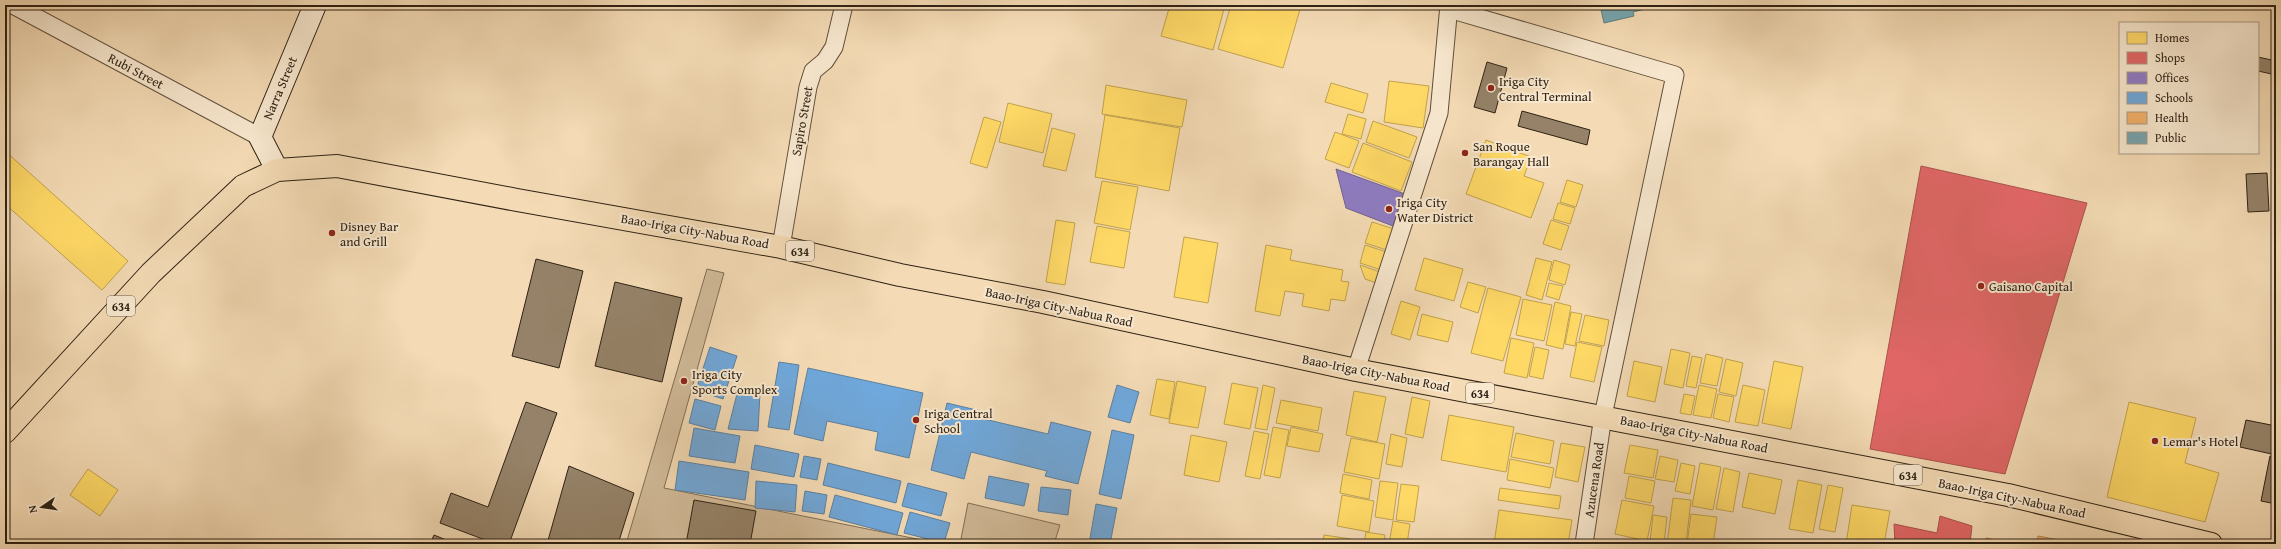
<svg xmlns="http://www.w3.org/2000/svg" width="2281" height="549" viewBox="0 0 2281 549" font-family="'Gentium Book Plus',serif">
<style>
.green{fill:#d3bc9a;stroke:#816f57}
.homes{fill:#ffd966;stroke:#c1a24d}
.shops{fill:#e06666;stroke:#ab524d}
.offices{fill:#8e7cc3;stroke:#72618e}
.schools{fill:#6fa8dc;stroke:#5c80a0}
.health{fill:#f6b26b;stroke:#ba8751}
.public{fill:#76a5af;stroke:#617e80}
.building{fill:#958268;stroke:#2f2214}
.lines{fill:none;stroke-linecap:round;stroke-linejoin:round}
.street-casing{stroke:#60503c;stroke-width:19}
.secondary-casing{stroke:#2f2214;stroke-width:24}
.primary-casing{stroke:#2f2214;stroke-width:24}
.street{stroke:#f8e8cf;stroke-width:17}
.secondary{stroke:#f8e8cf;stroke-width:22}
.primary{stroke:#f4dbb5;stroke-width:22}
.poi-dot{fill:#8f2418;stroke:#f8e8cf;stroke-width:1.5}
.labels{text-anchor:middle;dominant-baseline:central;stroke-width:4;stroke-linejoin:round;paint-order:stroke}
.shield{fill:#f8e8cf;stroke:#6b5d4c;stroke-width:1}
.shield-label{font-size:12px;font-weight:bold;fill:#2f2214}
.street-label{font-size:13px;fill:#2f2214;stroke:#f8e8cf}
.poi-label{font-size:13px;fill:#2f2214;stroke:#f8e8cf;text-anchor:start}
</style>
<rect width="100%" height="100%" fill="#f4dbb5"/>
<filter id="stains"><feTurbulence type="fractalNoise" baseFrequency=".005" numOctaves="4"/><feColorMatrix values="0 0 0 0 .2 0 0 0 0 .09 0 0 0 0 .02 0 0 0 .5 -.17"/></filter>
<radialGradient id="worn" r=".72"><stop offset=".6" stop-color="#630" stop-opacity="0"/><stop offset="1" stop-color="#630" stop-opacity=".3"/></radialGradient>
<g class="green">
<path d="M707,269L724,273L664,488L942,544H626Z"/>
<path d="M968,503L1060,525L1054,544H960Z"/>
</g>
<g class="homes">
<path d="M1170,5H1225L1213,50L1161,36Z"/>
<path d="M1231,5L1301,6L1283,68L1218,49Z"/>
<path d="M1389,81L1429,86L1423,128L1384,122Z"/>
<path d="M1331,83L1368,94L1363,113L1325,102Z"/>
<path d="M1106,85L1187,100L1182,127L1102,114Z"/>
<path d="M1008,103L1052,114L1043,153L999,142Z"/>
<path d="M1348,114L1366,119L1361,139L1342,134Z"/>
<path d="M1105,115L1180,128L1169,191L1095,177Z"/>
<path d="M984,117L1001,122L987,168L970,163Z"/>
<path d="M1373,121L1417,137L1409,158L1366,142Z"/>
<path d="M1052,128L1075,134L1066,171L1043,166Z"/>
<path d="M1335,132L1359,141L1349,168L1325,159Z"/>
<path d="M1486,140L1531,157L1524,176L1544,183L1531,218L1466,194Z"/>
<path d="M1363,143L1412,162L1401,191L1352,172Z"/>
<path d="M5,151L128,261L102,290L5,204Z"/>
<path d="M1567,180L1583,185L1576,207L1560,202Z"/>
<path d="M1102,181L1138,187L1130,230L1094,223Z"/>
<path d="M1558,203L1575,208L1570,224L1553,219Z"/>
<path d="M1056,220L1075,223L1065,285L1046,282Z"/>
<path d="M1551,220L1569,226L1561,250L1543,244Z"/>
<path d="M1372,222L1397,230L1390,251L1365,243Z"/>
<path d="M1097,226L1130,232L1124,268L1090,262Z"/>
<path d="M1184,237L1218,243L1208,303L1174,297Z"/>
<path d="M1266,245L1292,250L1290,260L1343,270L1341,281L1349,282L1345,301L1331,299L1329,311L1302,306L1304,294L1285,291L1280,316L1255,311Z"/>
<path d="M1365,245L1390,253L1384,271L1360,263Z"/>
<path d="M1424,258L1463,269L1454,301L1415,290Z"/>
<path d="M1536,258L1552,262L1542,300L1526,295Z"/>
<path d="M1554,260L1570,265L1565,285L1549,280Z"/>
<path d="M1360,265L1383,273L1379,284L1365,279Z"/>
<path d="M1468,282L1486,287L1478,313L1460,307Z"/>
<path d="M1549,283L1563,286L1559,300L1546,296Z"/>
<path d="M1488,288L1521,297L1503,361L1471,353Z"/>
<path d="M1523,299L1552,305L1544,341L1516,335Z"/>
<path d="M1401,301L1420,307L1410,340L1391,334Z"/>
<path d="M1555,302L1571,306L1563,349L1546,345Z"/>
<path d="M1571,312L1582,314L1575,346L1565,344Z"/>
<path d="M1422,314L1453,322L1448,342L1417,335Z"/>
<path d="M1585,315L1609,320L1604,346L1579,341Z"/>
<path d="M1511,338L1534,343L1527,378L1504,373Z"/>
<path d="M1577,342L1602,347L1594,382L1570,377Z"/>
<path d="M1535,347L1549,350L1543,379L1529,376Z"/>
<path d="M1671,349L1690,353L1683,388L1664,384Z"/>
<path d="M1706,354L1723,358L1717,386L1700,383Z"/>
<path d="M1692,356L1702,358L1696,388L1686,386Z"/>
<path d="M1726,359L1743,363L1736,396L1719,392Z"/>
<path d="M1634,361L1662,367L1655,402L1627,396Z"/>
<path d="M1774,361L1803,367L1791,429L1762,423Z"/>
<path d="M1157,379L1175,382L1169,419L1150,415Z"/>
<path d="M1177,381L1206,387L1198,428L1169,423Z"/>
<path d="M1232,383L1258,388L1250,429L1224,424Z"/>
<path d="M1263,385L1275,388L1267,430L1255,428Z"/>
<path d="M1699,385L1717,389L1711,418L1693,415Z"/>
<path d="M1743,385L1765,390L1758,426L1735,422Z"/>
<path d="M1354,391L1386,397L1377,442L1346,435Z"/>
<path d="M1684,394L1695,396L1691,415L1680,413Z"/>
<path d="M1718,394L1734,397L1729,422L1713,418Z"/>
<path d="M1412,397L1430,401L1423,438L1405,434Z"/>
<path d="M1281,400L1322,408L1318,431L1276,423Z"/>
<path d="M2129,402L2196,418L2185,463L2219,473L2205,522L2107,497Z"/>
<path d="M1449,415L1514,427L1506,472L1441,460Z"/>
<path d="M1273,427L1289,430L1280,478L1264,475Z"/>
<path d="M1291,427L1323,434L1319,452L1287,446Z"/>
<path d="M1254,431L1269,434L1260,479L1245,476Z"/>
<path d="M1516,433L1554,441L1550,464L1511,457Z"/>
<path d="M1391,434L1407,438L1402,467L1386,464Z"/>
<path d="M1191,435L1227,442L1219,482L1184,475Z"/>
<path d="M1351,438L1385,444L1379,479L1344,472Z"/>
<path d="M1561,443L1585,447L1578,482L1555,477Z"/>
<path d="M1630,445L1658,450L1653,478L1624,473Z"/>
<path d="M1660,456L1678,460L1674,482L1655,479Z"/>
<path d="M1510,459L1554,468L1550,488L1507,480Z"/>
<path d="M1681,463L1695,466L1690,494L1675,491Z"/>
<path d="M1700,463L1721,467L1713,510L1692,506Z"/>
<path d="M1724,468L1740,472L1733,512L1716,509Z"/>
<path d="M88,469L118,490L100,516L70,495Z"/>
<path d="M1749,473L1782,480L1775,514L1742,507Z"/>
<path d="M1343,474L1372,480L1369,499L1340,493Z"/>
<path d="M1629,476L1655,481L1651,503L1625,498Z"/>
<path d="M1798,480L1822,485L1813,533L1789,529Z"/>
<path d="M1380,481L1398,483L1393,520L1375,517Z"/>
<path d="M1401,484L1419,486L1414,522L1396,520Z"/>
<path d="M1828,485L1843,488L1835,532L1819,529Z"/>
<path d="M1500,488L1561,496L1559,509L1498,500Z"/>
<path d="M1342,495L1374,501L1369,532L1337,526Z"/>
<path d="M1673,498L1691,500L1686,544H1667Z"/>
<path d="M1622,500L1654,506L1647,541L1615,534Z"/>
<path d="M1852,505L1890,511L1884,544H1846Z"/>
<path d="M1499,510L1572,520L1568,544H1494Z"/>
<path d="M1691,514L1717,517L1713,544H1687Z"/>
<path d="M1653,515L1667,517L1664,544L1650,542Z"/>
<path d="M1393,521L1410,524L1407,544H1389Z"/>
<path d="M1366,532L1385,535L1384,544H1364Z"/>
<path d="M1324,535L1351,539L1350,544H1323Z"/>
<path d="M1277,539L1309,544H1277Z"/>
<path d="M1410,539L1442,544H1409Z"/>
</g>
<g class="shops">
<path d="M1921,166L2087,203L2005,474L1870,449Z"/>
<path d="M1940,516L1972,526L1970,544H1895L1894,524L1937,533Z"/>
</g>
<path class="offices" d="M1336,169L1405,194L1393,226L1346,208Z"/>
<g class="schools">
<path d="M710,347L737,356L723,399L696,390Z"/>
<path d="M779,362L799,365L789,430L768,427Z"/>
<path d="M808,368L923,393L909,458L875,450L878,432L827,421L823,441L794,434Z"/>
<path d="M1117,385L1139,392L1130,423L1108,417Z"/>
<path d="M738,390L760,393L758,431L728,429Z"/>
<path d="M695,399L721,406L715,430L689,423Z"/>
<path d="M947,403L985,412L984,419L1048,434L1051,422L1091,432L1078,484L1045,476L1047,471L971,452L964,479L931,470Z"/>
<path d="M694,428L740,436L735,463L689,456Z"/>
<path d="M1112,430L1134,435L1121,499L1099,494Z"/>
<path d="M755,445L799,454L794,477L751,469Z"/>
<path d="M804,456L821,459L817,480L800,477Z"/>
<path d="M679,461L749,472L745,500L675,490Z"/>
<path d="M828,463L901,481L896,503L823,485Z"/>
<path d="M989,476L1029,484L1024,506L985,498Z"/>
<path d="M756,481L797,485L795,512L755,508Z"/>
<path d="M908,483L947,493L941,516L902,506Z"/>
<path d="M1041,487L1071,490L1068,515L1038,511Z"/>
<path d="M805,491L827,495L824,514L802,511Z"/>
<path d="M835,495L903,513L897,535L829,517Z"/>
<path d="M1096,504L1117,508L1110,544H1089Z"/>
<path d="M910,512L950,523L944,543L904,533Z"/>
</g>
<g class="health">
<path d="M2038,536L2059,540V544H2037Z"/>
<path d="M1986,538L2014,544H1985Z"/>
</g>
<path class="public" d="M1600,5H1662L1633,12L1634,16L1604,23Z"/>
<g class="building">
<path d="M2258,57L2276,61V75L2258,71Z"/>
<path d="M1487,62L1507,68L1495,113L1474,107Z"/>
<path d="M1522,111L1590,130L1587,145L1518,126Z"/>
<path d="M2267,173L2269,211L2248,212L2246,174Z"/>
<rect x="2274" y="196" width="2" height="23"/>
<path d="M536,259L583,271L559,368L512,356Z"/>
<path d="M615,282L682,298L662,382L595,366Z"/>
<path d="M526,402L557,413L509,544H496L440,523L451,493L488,507Z"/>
<path d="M2246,420L2276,426V455L2240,447Z"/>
<path d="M2270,456L2276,457V504L2261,501Z"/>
<path d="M569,466L634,493L618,544H547Z"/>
<path d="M694,500L756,511L750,544H686Z"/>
<path d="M434,535L456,544H430Z"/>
</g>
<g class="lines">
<defs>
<g id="street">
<path d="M13,5L260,137"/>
<path d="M1449,9L1675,75L1603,416L1584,544"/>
<path d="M781,247L808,87L813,71L825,61L834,47L844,5"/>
<path d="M1356,370L1439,113L1449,5"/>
</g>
<path id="secondary" d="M277,170L260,137L315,5"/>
<path id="primary" d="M5,432L151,273L243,186L277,170L337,166L517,200L781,247L900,275L1043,302L1356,370L2008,495L2211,544"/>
</defs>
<use href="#street" class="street-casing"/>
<use href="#secondary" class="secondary-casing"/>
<use href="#primary" class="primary-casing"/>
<use href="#street" class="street"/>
<use href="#secondary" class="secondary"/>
<use href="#primary" class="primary"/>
</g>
<g class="poi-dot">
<circle cx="1491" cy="88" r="4"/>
<circle cx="1465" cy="153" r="4"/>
<circle cx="1389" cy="209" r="4"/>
<circle cx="332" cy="233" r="4"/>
<circle cx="1981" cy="286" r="4"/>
<circle cx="684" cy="381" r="4"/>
<circle cx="916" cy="420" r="4"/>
<circle cx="2155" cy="441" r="4"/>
</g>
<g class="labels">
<g class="shield">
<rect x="786" y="241" width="28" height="20" rx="3"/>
<rect x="107" y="296" width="28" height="20" rx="3"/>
<rect x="1466" y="383" width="28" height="20" rx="3"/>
<rect x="1894" y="465" width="28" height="20" rx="3"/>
</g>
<g class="shield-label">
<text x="800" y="251">634</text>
<text x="121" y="306">634</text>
<text x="1480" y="393">634</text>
<text x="1908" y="475">634</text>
</g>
<g class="street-label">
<text transform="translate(136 71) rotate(28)">Rubi Street</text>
<text transform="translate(280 88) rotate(-67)">Narra Street</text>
<text transform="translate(802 121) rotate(-80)">Sapiro Street</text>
<text transform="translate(695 231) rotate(10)">Baao-Iriga City-Nabua Road</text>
<text transform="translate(1059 307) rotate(12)">Baao-Iriga City-Nabua Road</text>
<text transform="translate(1376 373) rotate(11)">Baao-Iriga City-Nabua Road</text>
<text transform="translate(1694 434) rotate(11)">Baao-Iriga City-Nabua Road</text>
<text transform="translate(1594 480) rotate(-82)">Azucena Road</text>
<text transform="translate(2012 498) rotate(12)">Baao-Iriga City-Nabua Road</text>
</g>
<g class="poi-label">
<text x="1499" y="81">Iriga City<tspan x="1499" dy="15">Central Terminal</tspan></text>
<text x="1473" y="146">San Roque<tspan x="1473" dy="15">Barangay Hall</tspan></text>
<text x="1397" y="202">Iriga City<tspan x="1397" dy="15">Water District</tspan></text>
<text x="340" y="226">Disney Bar<tspan x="340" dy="15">and Grill</tspan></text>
<text x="1989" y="286">Gaisano Capital</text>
<text x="692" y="374">Iriga City<tspan x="692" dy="15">Sports Complex</tspan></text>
<text x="924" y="413">Iriga Central<tspan x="924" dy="15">School</tspan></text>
<text x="2163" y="441">Lemar's Hotel</text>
</g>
</g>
<rect width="2281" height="549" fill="none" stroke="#f4dbb5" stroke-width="20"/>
<rect x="6" y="6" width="2269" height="537" fill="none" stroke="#2f2214" stroke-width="2"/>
<rect x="10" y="10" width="2261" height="529" fill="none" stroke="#2f2214"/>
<rect x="2119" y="22" width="140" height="132" fill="#f8e8cf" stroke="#a89984"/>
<rect x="2127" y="32" width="20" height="12" fill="#ffd966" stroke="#a89984"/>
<text x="2155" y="42" font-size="12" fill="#2f2214">Homes</text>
<rect x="2127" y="52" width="20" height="12" fill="#e06666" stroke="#a89984"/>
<text x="2155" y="62" font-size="12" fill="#2f2214">Shops</text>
<rect x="2127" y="72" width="20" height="12" fill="#8e7cc3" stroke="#a89984"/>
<text x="2155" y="82" font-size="12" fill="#2f2214">Offices</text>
<rect x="2127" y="92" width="20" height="12" fill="#6fa8dc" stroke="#a89984"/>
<text x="2155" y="102" font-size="12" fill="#2f2214">Schools</text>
<rect x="2127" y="112" width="20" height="12" fill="#f6b26b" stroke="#a89984"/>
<text x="2155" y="122" font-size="12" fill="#2f2214">Health</text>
<rect x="2127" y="132" width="20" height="12" fill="#76a5af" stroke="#a89984"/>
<text x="2155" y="142" font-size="12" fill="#2f2214">Public</text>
<g transform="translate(42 507) rotate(257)" stroke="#f8e8cf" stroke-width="3" paint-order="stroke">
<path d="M0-3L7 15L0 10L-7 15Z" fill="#2f2214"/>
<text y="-6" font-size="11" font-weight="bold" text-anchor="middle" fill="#2f2214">N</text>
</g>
<rect width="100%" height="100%" filter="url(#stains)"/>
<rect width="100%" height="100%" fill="url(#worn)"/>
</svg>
